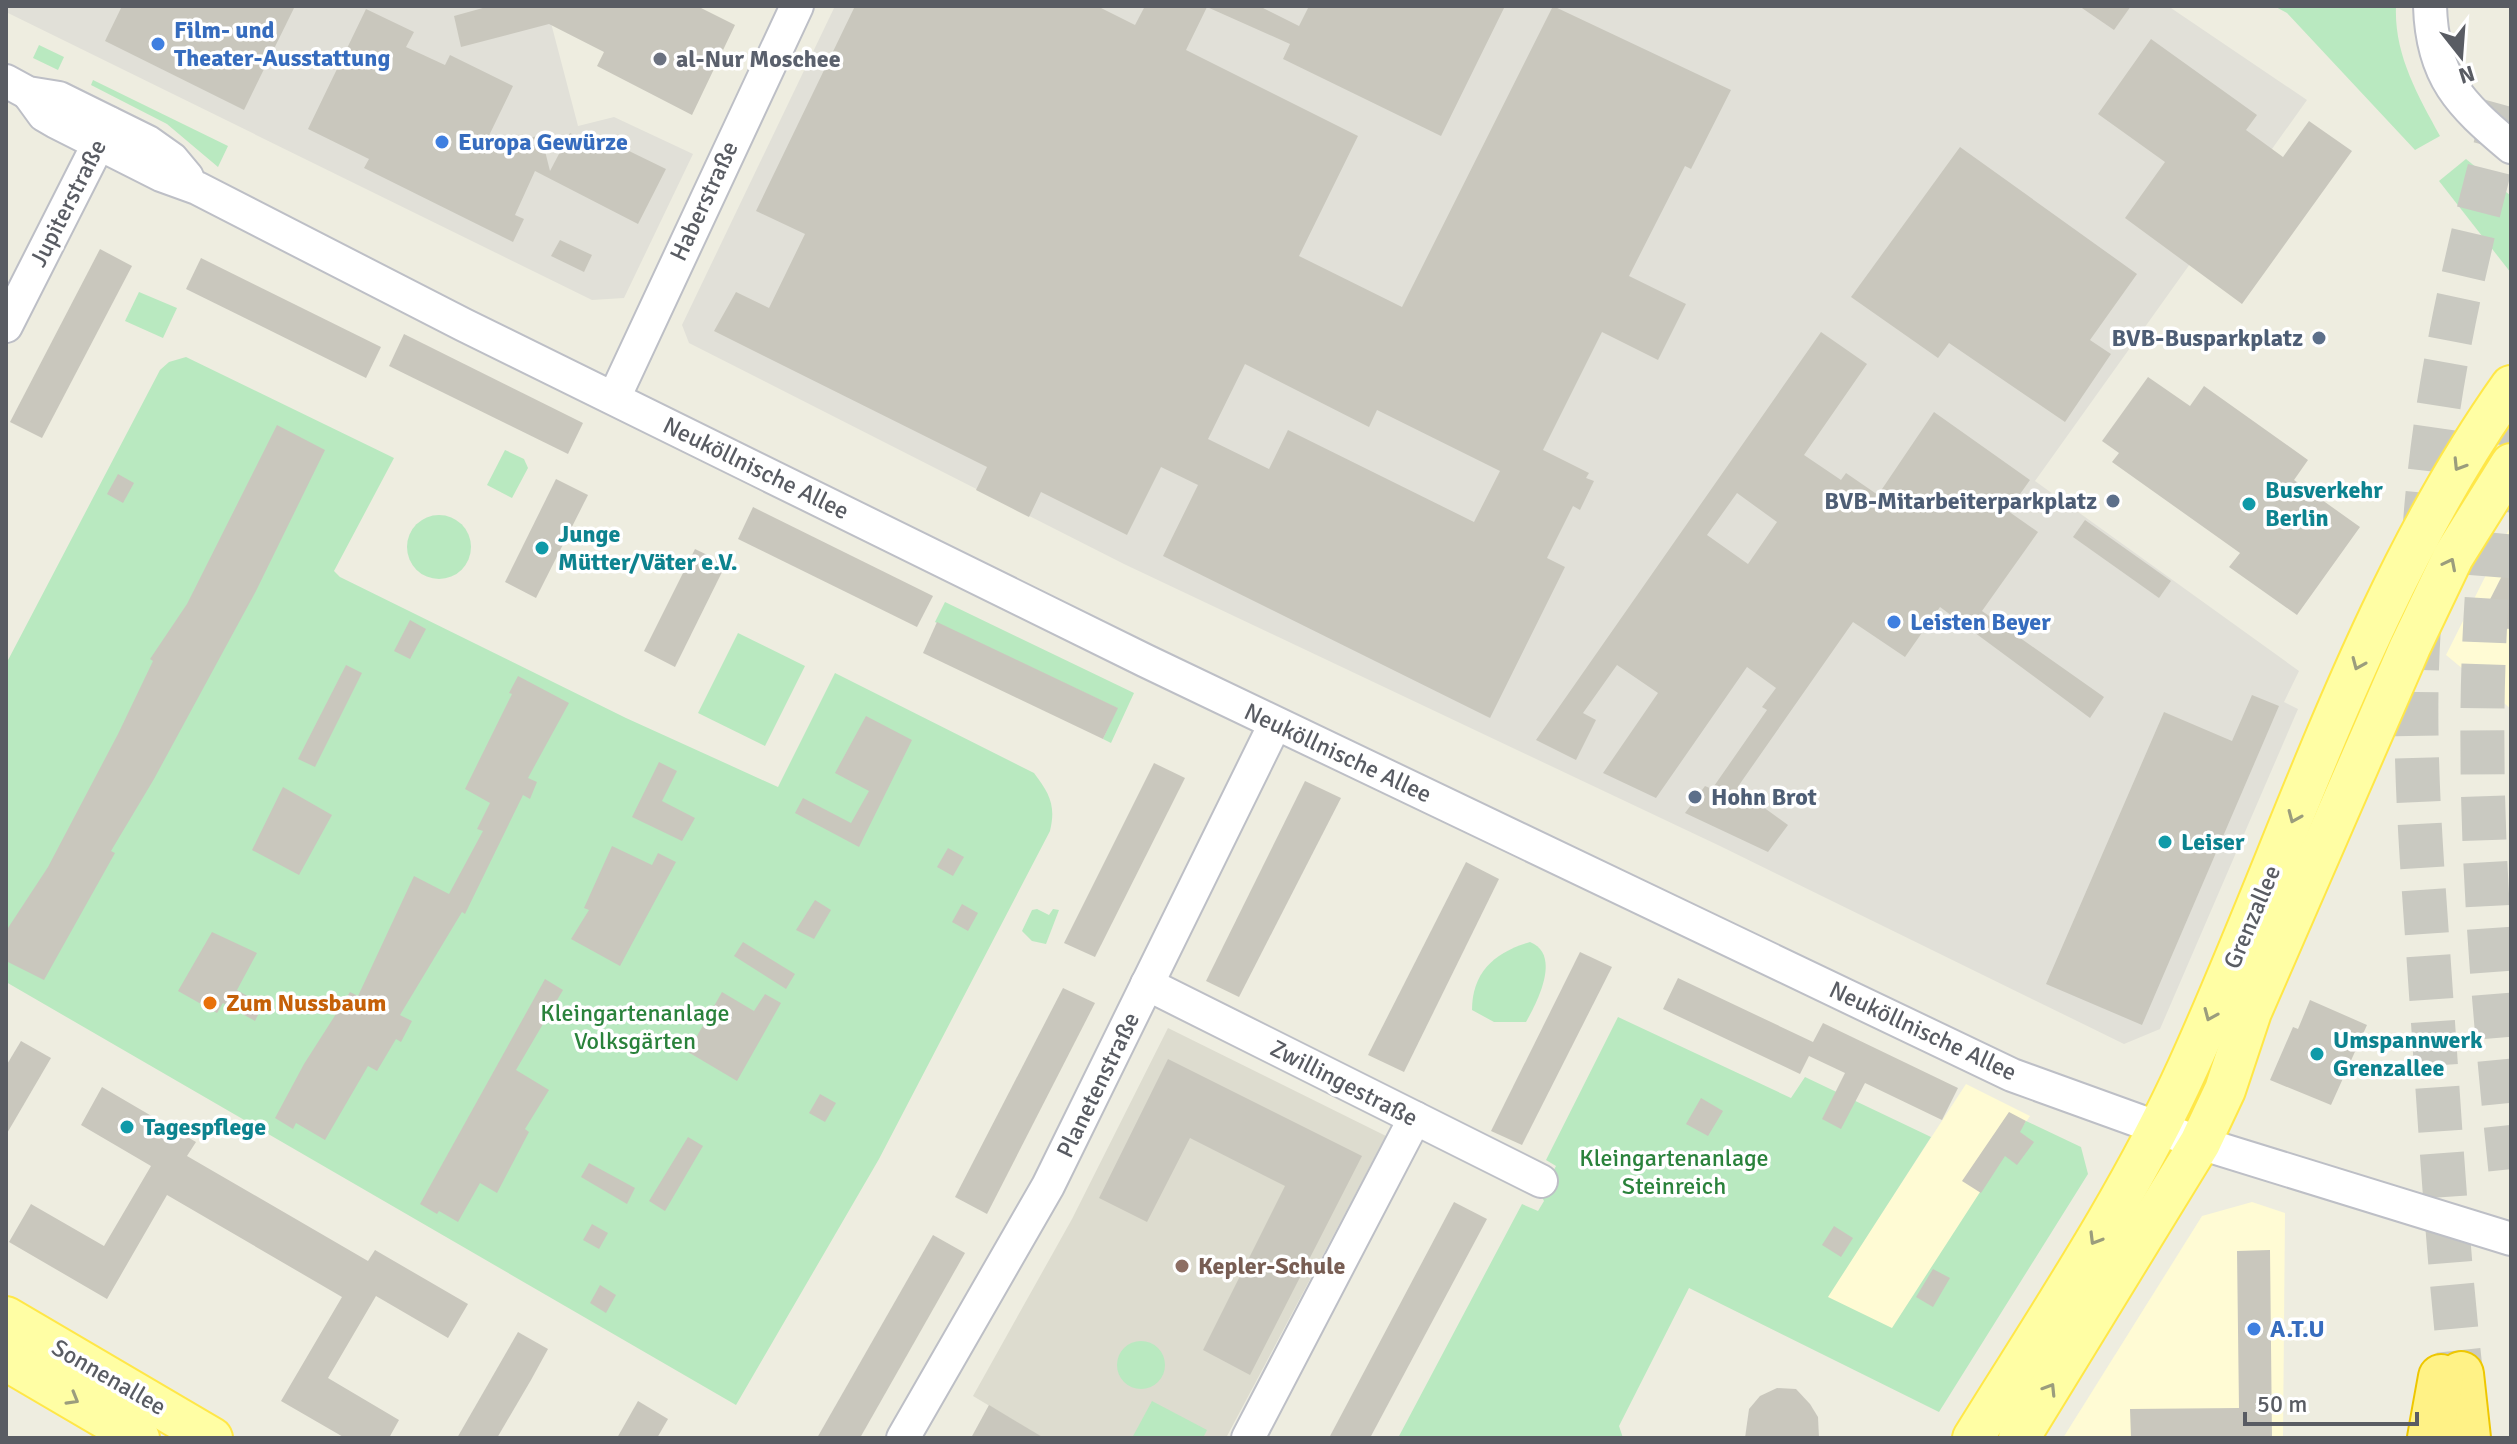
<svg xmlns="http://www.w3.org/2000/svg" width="2517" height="1444" viewBox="0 0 2517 1444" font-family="Signika,sans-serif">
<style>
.commercial{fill:#fffbd4}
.industrial{fill:#e1e0d8}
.education{fill:#dddccf}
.green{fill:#b9e9c0}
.building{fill:#c9c7bd;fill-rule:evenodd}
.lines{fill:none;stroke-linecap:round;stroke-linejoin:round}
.highway-tunnel{stroke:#c9c9c1;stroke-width:44;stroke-dasharray:44 22;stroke-linecap:butt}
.minor-casing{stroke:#bdbfc6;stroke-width:36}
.major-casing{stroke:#ffe748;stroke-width:44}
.highway-casing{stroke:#eec700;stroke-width:48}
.minor{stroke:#fff;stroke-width:32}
.major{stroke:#fffea4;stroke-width:40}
.highway{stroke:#fff286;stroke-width:44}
.oneway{stroke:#9b9d7d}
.shop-dot{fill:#3f7fe0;stroke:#fff;stroke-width:3}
.worship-dot{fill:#6b7280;stroke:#fff;stroke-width:3}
.service-dot{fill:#5c6f8a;stroke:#fff;stroke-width:3}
.culture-dot{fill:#0f9aa8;stroke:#fff;stroke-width:3}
.food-dot{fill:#e8710a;stroke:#fff;stroke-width:3}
.education-dot{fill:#8d6e63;stroke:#fff;stroke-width:3}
.labels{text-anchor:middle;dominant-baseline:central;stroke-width:7;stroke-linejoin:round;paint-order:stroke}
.shop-label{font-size:24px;font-weight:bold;fill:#366cbe;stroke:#fff;text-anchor:start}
.worship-label{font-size:24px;font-weight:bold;fill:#5b616d;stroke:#fff;text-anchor:start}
.street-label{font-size:24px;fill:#595c63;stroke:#fff}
.service-label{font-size:24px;font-weight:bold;fill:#4e5e75;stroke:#fff;text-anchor:end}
.culture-label{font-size:24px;font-weight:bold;fill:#0d838f;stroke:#fff;text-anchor:start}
.food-label{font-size:24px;font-weight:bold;fill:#c56008;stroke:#fff;text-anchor:start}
.park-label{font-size:24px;fill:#2a823b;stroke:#fff}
.education-label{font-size:24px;font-weight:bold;fill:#785e54;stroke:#fff;text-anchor:start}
</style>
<rect width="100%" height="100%" fill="#eeede0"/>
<g class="commercial">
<path d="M2511,525V709L2446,655Z"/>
<path d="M1966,1084L2030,1116L1892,1329L1827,1297Z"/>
<path d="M2252,1202L2285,1213L2283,1438H2063L2202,1216Z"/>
</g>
<g class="industrial">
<path d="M6,6H560L551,23L578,126L614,117L693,154L624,298L592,300L6,12Z"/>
<path d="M835,6H2168L2307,100L2035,481L2299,671L2284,702L2298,709L2160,1029L2124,1044L1720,846L1124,564L689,343L682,325Z"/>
</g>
<path class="education" d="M1168,1028L1386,1136L1226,1438H1043L973,1396L1072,1219Z"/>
<g class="green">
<path d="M2274,6H2396C2394,54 2417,94 2440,136L2415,150L2287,13Z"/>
<path d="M39,45L64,57L58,70L33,58Z"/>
<path d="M93,80L228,146L218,167L167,124L91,85Z"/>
<path d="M2466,159L2511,196V273L2439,181Z"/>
<path d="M139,292L177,308L163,338L125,321Z"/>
<path d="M186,357L394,458L334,571L340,577L626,718L778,787L835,673L1034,773C1050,794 1056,806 1050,831L879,1159L736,1405L6,982V664L160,370L169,362Z"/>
<path d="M505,450L524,459L528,468L512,498L487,485Z"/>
<circle cx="439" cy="547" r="32"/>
<path d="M945,602L1134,693L1111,743L1103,739L1117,708L935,622Z"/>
<path d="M738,633L805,666L765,746L698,713Z"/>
<path d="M1037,909L1049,915L1053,909L1059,910L1046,944L1032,941L1022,931L1032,910Z"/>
<path d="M1530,942C1562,955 1537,1002 1526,1022H1494L1472,1010C1472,972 1495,952 1530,942Z"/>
<path d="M1618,1017L1791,1098L1805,1077L1931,1137L1828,1297L1892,1328L2026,1121L2081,1147L2088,1174L1939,1412L1689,1288L1619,1426L1623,1438H1398L1522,1204L1538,1211L1544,1201L1541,1195L1556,1166L1546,1160Z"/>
<circle cx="1141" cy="1365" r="24"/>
<path d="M1152,1401L1207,1430L1203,1438H1132Z"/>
</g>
<g class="building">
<path d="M122,6H295L244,110L105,41Z"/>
<path d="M490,6H697L735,25L692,115L597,66L604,52L549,24L461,47L454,16Z"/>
<path d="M855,6H1097L1135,25L1145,6H1259L1299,26L1309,6H1505L1441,136L1283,59L1290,44L1207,7L1186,50L1358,136L1299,256L1402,307L1553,6L1731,90L1691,169L1685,166L1629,276L1686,304L1658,360L1602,332L1543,450L1589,473L1586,478L1594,481L1580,510L1573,506L1547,558L1565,567L1490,718L1163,556L1198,485L1161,467L1127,535L1041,492L1029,517L976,490L987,467L714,331L736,292L769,308L805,234L756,211ZM1245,364L1369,427L1377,410L1500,471L1474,522L1288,430L1269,469L1208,439Z"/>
<path d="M2079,6H2131L2114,30Z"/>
<path d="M366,9L414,32L406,47L445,65L450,55L513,86L482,150L541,135L550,171L570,133L587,142L592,133L666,169L638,224L535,171L515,215L524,219L513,242L364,168L369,159L308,129Z"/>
<path d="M2151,39L2257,115L2246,130L2283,157L2309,121L2352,151L2242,304L2125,218L2165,162L2098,114Z"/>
<path d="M1960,147L2137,274L2090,340L2111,354L2065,422L1949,343L1938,358L1851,297Z"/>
<path d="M560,240L592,255L584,272L551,256Z"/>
<path d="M100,249L132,266L42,438L10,422Z"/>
<path d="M201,258L381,347L366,378L186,289Z"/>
<path d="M1821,332L1867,364L1804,455L1841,480L1846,473L1878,495L1934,412L2030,480L2008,511L2038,532L1982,611L2104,697L2090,718L1940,607L1905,657L1853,622L1737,788L1788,825L1768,852L1685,813L1705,786L1712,789L1767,710L1762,707L1776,688L1747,667L1656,798L1603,773L1658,693L1617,665L1583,713L1596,720L1576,760L1536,740ZM1737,493L1777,522L1748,564L1707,535Z"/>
<path d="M404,334L583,423L568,454L389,366Z"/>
<path d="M2148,377L2190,406L2204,386L2308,460L2294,480L2360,527L2297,615L2229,567L2240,553L2112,462L2119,453L2102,441Z"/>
<path d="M277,425L325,450L256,591L154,779L111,851L115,853L44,980L6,961V931L48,867L118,734L153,661L150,659L187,604Z"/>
<path d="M118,474L134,483L123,503L107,494Z"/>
<path d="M556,479L588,495L536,598L505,582Z"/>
<path d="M753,507L933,596L917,627L738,539Z"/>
<path d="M2085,520L2171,581L2159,598L2073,537Z"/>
<path d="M695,549L726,564L675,667L644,651Z"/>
<path d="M2511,558V629L2476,627Z"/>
<path d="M410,620L426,629L410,659L394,651Z"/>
<path d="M937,622L1118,708L1103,739L923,653Z"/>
<path d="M346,665L362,673L315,767L298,759Z"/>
<path d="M518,676L569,703L528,778L537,782L530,799L523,795L465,914L462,912L400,1015L412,1021L401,1042L396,1039L377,1071L368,1066L325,1140L296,1123L293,1129L275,1118L304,1064L350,992L358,996L414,876L449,894L483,831L477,829L490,803L465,789L512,694L509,693Z"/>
<path d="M2252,695L2279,706L2142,1025L2046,984L2164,712L2232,741Z"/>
<path d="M866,716L912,740L859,847L795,813L803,798L851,823L869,791L835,773Z"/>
<path d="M659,762L677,771L662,801L695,818L682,841L632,817Z"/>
<path d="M1154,763L1185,778L1095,957L1064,943Z"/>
<path d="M1305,781L1341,798L1239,997L1206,981Z"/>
<path d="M283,787L332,815L299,875L252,850Z"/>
<path d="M612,846L652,865L658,853L676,862L620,966L571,939L589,910L584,908Z"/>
<path d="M948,848L964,857L953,876L937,867Z"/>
<path d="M1466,862L1499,879L1404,1072L1368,1055Z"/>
<path d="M815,900L831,910L814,939L796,930Z"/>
<path d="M962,904L978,913L968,931L952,922Z"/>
<path d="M212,932L257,953L237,990L263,1005L255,1021L223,1003L217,1013L178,991Z"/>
<path d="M743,942L795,974L786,989L734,956Z"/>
<path d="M1580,952L1612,967L1522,1145L1491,1131Z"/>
<path d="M1678,978L1813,1042L1823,1023L1958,1088L1942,1120L1865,1083L1841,1129L1822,1119L1845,1073L1809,1056L1800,1074L1663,1009Z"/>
<path d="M545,979L563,990L516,1070L549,1090L525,1129L529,1132L497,1193L480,1183L458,1222L439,1211L437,1214L420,1204Z"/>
<path d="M1063,988L1095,1003L987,1214L955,1197Z"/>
<path d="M722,992L754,1011L765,994L781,1003L737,1081L688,1052Z"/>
<path d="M2310,1000L2367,1025L2331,1105L2270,1080L2293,1027L2298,1029Z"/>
<path d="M21,1041L51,1058L6,1135V1066Z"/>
<path d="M1168,1059L1362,1156L1250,1375L1203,1350L1285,1186L1190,1138L1147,1222L1099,1198Z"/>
<path d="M102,1087L196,1142L187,1156L368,1261L375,1250L468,1304L448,1338L376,1296L328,1378L399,1420L389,1438H345L281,1401L342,1297L167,1195L107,1299L9,1242L31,1204L104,1246L151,1166L81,1125Z"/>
<path d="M820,1094L836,1103L825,1122L809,1113Z"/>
<path d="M1701,1098L1723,1111L1708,1136L1686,1124Z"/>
<path d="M2009,1112L2026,1121L2020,1132L2034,1142L2017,1165L2005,1156L1981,1193L1962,1181Z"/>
<path d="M688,1137L703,1146L665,1211L649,1201Z"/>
<path d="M589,1163L635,1188L627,1204L581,1177Z"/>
<path d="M1454,1202L1487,1219L1370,1438H1329Z"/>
<path d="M592,1224L608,1233L599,1249L583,1240Z"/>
<path d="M1834,1226L1853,1238L1841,1257L1822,1245Z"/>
<path d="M933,1235L965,1253L860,1438H817Z"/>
<path d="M2270,1250L2272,1438H2131L2130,1409L2239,1408L2237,1251Z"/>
<path d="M1933,1269L1950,1278L1933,1307L1916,1297Z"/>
<path d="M600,1285L616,1295L606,1313L590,1303Z"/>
<path d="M518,1332L548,1349L531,1380L497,1438H457Z"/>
<path d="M1777,1388L1796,1389L1810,1404L1818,1417L1819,1438H1745L1749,1409L1760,1396Z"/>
<path d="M638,1401L668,1419L657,1438H617Z"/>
<path d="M989,1405L1044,1438H971Z"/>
</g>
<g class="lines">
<g class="highway-tunnel">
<path d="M2511,402C2463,657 2484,919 2511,1176"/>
<path d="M2424,537C2434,384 2470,236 2511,89"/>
<path d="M2419,626C2411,748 2423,872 2431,994C2440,1121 2447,1248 2461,1374"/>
</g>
<defs>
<g id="minor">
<path d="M2430,6C2432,77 2460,104 2511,147"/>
<path d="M6,81L28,93L59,98L148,142L172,159L187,177"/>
<path d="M28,93L44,115L56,122L161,175L197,188L464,325L1146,661L2012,1075L2200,1143L2511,1239"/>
<path d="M6,326L109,123"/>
<path d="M614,398L797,6"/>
<path d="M1147,984L1541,1181"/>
<path d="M903,1438L1048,1186L1275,724"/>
<path d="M1248,1438L1415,1118"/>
</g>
<g id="major">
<path d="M6,1317L212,1438"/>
<path d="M6,1360L139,1438"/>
<path d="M1973,1438C2048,1317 2129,1197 2188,1067C2291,841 2366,590 2511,386"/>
<path d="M2019,1438L2200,1143L2225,1090L2251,1012L2410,647L2453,557L2511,464"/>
</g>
<g id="highway">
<path d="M2461,1374L2468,1438"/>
<path d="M2430,1438L2441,1377"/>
</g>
</defs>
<use href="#minor" class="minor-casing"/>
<use href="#major" class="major-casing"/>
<use href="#highway" class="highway-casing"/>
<use href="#minor" class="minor"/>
<use href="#major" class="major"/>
<use href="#highway" class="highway"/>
</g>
<defs><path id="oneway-chevron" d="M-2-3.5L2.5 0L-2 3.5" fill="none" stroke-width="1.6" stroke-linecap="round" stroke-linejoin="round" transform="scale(2)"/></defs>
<g class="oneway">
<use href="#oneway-chevron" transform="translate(2459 465) rotate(122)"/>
<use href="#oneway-chevron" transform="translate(2450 564) rotate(-63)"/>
<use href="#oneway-chevron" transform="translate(2358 664) rotate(113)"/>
<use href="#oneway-chevron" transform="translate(2294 817) rotate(113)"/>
<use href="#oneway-chevron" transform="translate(2210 1015) rotate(113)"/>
<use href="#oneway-chevron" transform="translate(2095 1239) rotate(121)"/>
<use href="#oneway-chevron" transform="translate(2050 1389) rotate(-58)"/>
<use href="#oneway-chevron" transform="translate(73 1399) rotate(30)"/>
</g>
<g class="shop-dot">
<circle cx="158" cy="44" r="8"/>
<circle cx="442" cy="142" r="8"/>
<circle cx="1894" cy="622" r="8"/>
<circle cx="2254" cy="1329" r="8"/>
</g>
<circle class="worship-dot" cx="660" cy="59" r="8"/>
<g class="service-dot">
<circle cx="2319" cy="338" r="8"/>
<circle cx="2113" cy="501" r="8"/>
<circle cx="1695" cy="797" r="8"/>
</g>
<g class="culture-dot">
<circle cx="2249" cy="504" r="8"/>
<circle cx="542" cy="548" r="8"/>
<circle cx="2165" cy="842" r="8"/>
<circle cx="2317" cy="1054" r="8"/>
<circle cx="127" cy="1127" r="8"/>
</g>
<circle class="food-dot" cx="210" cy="1003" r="8"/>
<circle class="education-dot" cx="1182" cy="1266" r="8"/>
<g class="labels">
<g class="shop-label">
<text x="174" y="30">Film- und<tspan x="174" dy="28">Theater-Ausstattung</tspan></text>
<text x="458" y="142">Europa Gewürze</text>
<text x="1910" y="622">Leisten Beyer</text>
<text x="2270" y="1329">A.T.U</text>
</g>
<g class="worship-label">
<text x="676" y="59">al-Nur Moschee</text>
</g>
<g class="street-label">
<text transform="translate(704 201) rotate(-65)">Haberstraße</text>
<text transform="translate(68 203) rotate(-63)">Jupiterstraße</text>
<text transform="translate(756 468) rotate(26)">Neuköllnische Allee</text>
<text transform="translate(1338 753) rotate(25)">Neuköllnische Allee</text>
<text transform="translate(2252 917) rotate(-67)">Grenzallee</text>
<text transform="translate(1923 1031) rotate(25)">Neuköllnische Allee</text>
<text transform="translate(1344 1083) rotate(27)">Zwillingestraße</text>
<text transform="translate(1098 1085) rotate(-64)">Planetenstraße</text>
<text transform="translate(109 1377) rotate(30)">Sonnenallee</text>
</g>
<g class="service-label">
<text x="2303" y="338">BVB-Busparkplatz</text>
<text x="2097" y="501">BVB-Mitarbeiterparkplatz</text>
<text x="1711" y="797" text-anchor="start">Hohn Brot</text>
</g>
<g class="culture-label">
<text x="2265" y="490">Busverkehr<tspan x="2265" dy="28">Berlin</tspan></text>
<text x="558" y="534">Junge<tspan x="558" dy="28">Mütter/Väter e.V.</tspan></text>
<text x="2181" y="842">Leiser</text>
<text x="2333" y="1040">Umspannwerk<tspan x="2333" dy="28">Grenzallee</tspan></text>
<text x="143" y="1127">Tagespflege</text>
</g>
<g class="food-label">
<text x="226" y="1003">Zum Nussbaum</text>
</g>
<g class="park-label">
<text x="635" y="1013">Kleingartenanlage<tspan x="635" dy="28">Volksgärten</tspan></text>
<text x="1674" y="1158">Kleingartenanlage<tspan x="1674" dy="28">Steinreich</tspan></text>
</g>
<g class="education-label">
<text x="1198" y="1266">Kepler-Schule</text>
</g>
</g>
<rect width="2517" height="1444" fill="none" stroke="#595c63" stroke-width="16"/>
<g transform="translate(2461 56) rotate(163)" stroke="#ffffff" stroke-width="6" paint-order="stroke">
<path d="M0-6L14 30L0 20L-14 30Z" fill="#595c63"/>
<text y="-12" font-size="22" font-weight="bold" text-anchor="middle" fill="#595c63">N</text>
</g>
<path d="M2245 1412v12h172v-12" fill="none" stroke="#595c63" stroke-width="4"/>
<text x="2257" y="1412" font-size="24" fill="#595c63" stroke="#ffffff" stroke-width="6" paint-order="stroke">50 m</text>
</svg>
